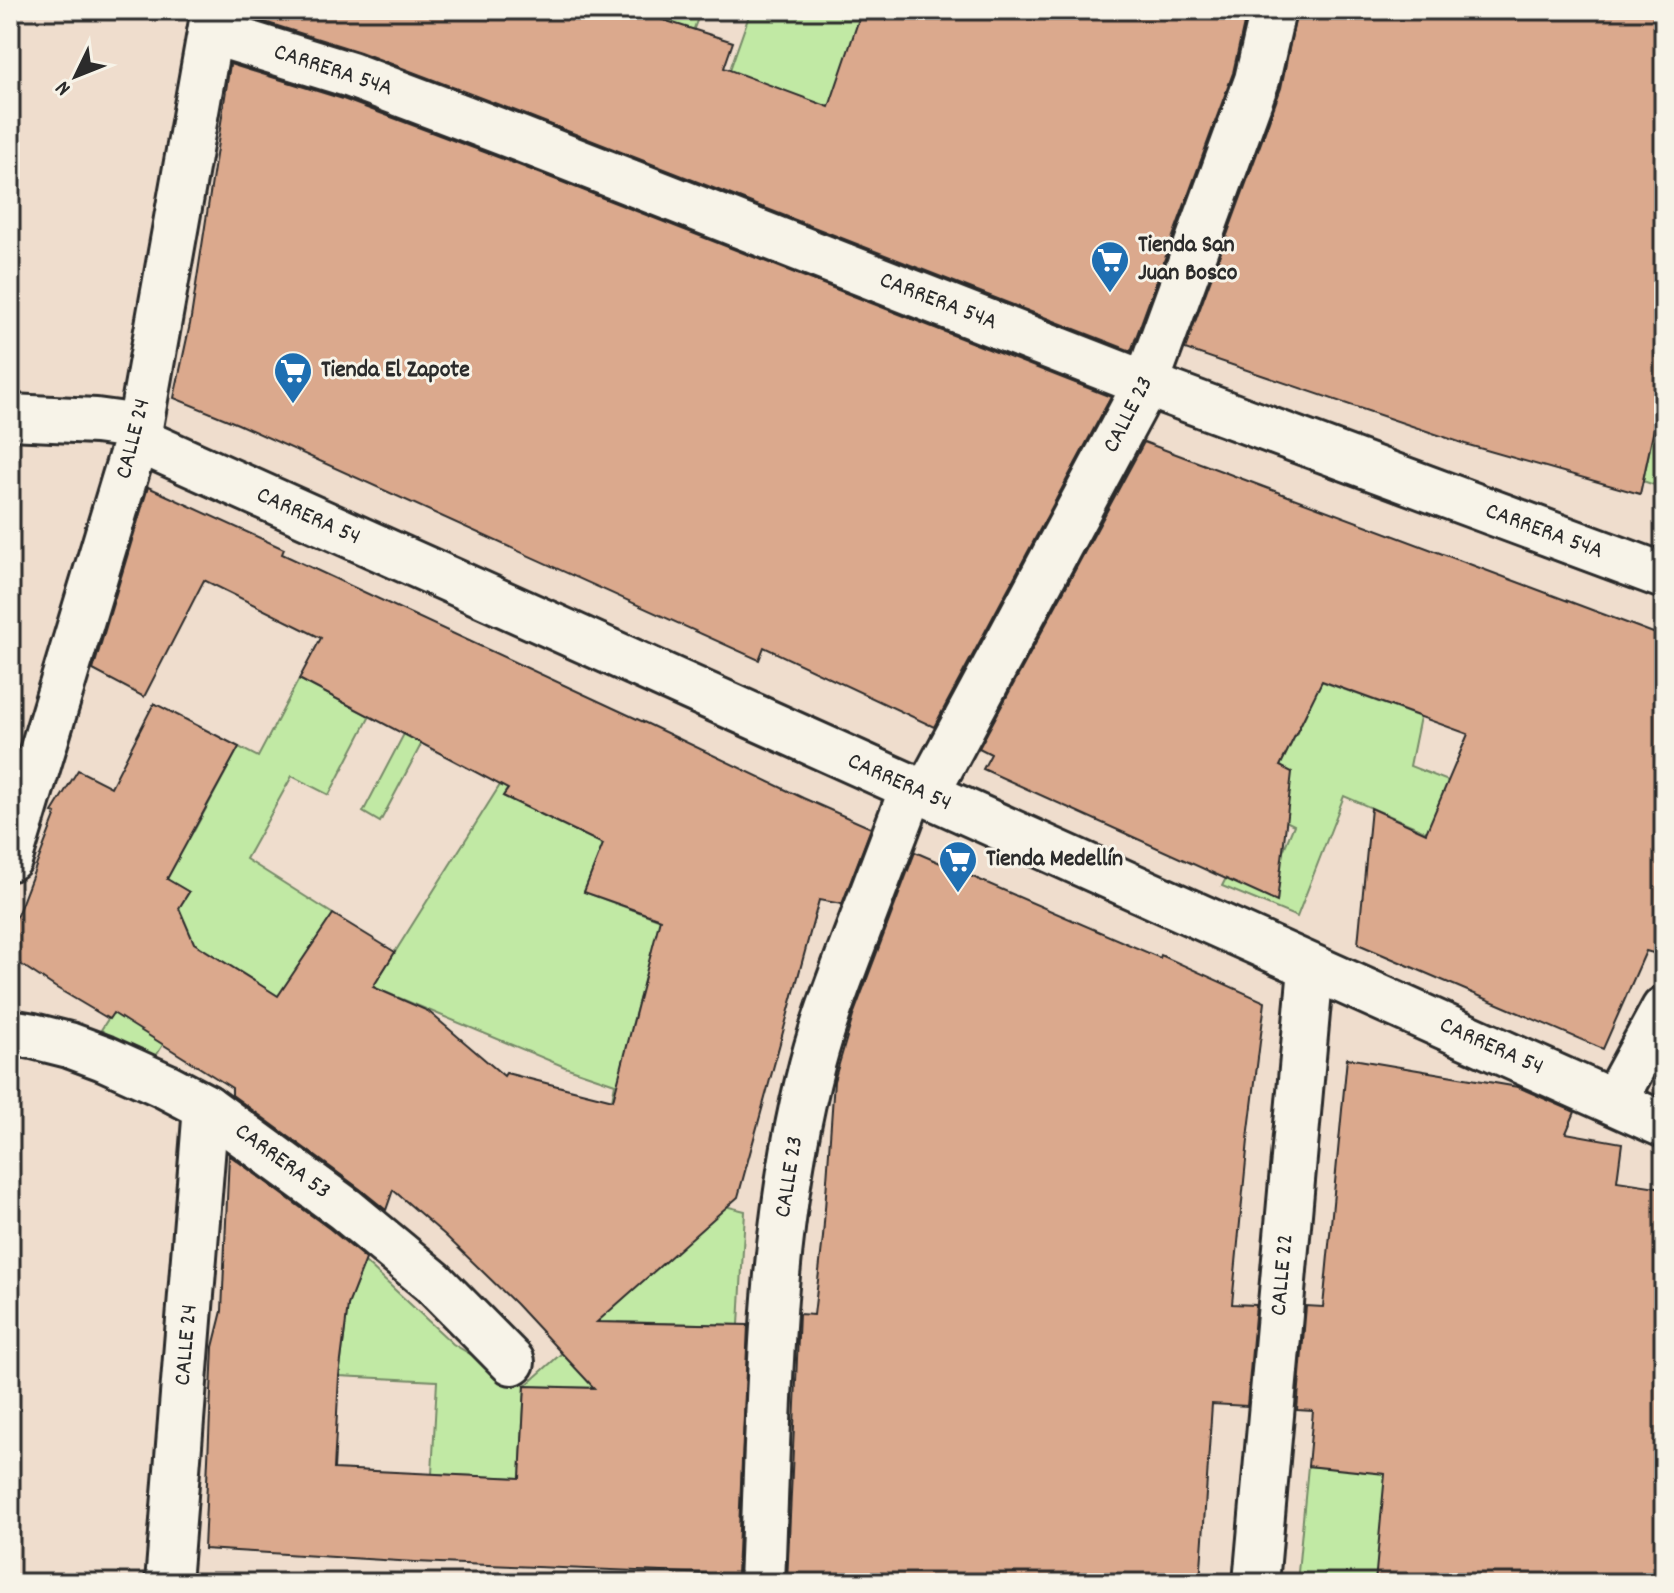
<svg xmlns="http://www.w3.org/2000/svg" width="1674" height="1593" viewBox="0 0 1674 1593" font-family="Dekko,sans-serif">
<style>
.green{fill:#c1e9a4;stroke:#768a68;stroke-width:2}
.building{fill:#dba98d;stroke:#2b2b2b;stroke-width:2}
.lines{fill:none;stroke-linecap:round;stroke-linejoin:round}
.minor-casing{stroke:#2b2b2b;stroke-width:50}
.minor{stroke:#f7f3e8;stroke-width:44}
.labels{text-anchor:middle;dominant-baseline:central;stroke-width:6;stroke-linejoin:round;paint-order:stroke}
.street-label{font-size:24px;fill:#2b2b2b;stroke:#f7f3e8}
.poi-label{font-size:24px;font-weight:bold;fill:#2b2b2b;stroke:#f7f3e8;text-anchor:start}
</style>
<rect width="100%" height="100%" fill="#efddcd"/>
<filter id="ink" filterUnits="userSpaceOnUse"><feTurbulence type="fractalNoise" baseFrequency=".0125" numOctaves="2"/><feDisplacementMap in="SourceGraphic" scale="16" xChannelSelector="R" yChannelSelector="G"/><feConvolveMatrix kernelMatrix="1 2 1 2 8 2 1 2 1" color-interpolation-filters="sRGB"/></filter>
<g filter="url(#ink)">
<g class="green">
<path d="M632,10H701L693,31Z"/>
<path d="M751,10H833L859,18L988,143L720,98Z"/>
<path d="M1664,382V485L1663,488L1643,481Z"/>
<path d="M299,679L370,716L329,795L292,776L246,859L333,914L278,996L216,958L153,1061L101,1030L189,892L132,859L194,831L239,747L258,757Z"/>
<path d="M1318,680L1420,717L1410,766L1486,796L1427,832L1344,796L1297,917L1222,886L1226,878L1265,895L1294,825L1259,808L1306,714Z"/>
<path d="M563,685L569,688L503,796L603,844L584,892L661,920L632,1026L651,1033L631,1113L612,1100L615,1084L565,1067L373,987Z"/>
<path d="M405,732L423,741L380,822L363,812Z"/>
<path d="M641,1185L745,1211L739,1325L619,1322L609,1388L525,1386L520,1478L432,1474L437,1381L339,1376L348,1305L365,1262L453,1344L525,1386L675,1252Z"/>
<path d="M1483,1425L1375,1583H1297L1308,1466L1385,1473Z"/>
</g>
<g class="building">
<path d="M238,10H632L733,42L724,68L829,107L862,10H1247L1233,73L1131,351L529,116L360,52L239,14Z"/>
<path d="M1297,10H1664V382L1640,494L1465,444L1185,349L1281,88Z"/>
<path d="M230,64L343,99L511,162L1111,397L934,727L764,647L759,660L238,424L174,398L190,324Z"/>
<path d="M1144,442L1664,637V956L1646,951L1603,1049L1358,944L1371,808L1426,833L1468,734L1322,681L1280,766L1292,772L1277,902L983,769L991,754L979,748Z"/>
<path d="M148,487L284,549L282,554L650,725L803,798L871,828L842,904L819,900L738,1197L597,1322L748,1325L737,1575L415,1562L204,1549L213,1347L222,1311L229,1155L330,1229L366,1259L348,1305L339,1376L334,1469L520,1478L525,1386L594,1388L516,1304L445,1235L393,1190L386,1210L360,1189L232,1095V1088L113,1013L109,1019L55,987L10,957V934L56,814L52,812L78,770L111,787L154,703L239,747L167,879L189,892L179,908L194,943L278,996L333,914L395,952L373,987L428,1011L504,1076L506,1073L613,1100L660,919L584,892L603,844L503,796L508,789L299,679L321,638L204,580L144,697L93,670Z"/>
<path d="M915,852L1160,958L1161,955L1265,1002L1249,1130L1232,1304L1256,1305L1247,1406L1212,1404L1200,1583H787L799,1314L814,1315L823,1237L834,1081L854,1013Z"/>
<path d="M1347,1058L1518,1087L1575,1112L1566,1133L1622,1143L1617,1181L1664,1188V1583H1375L1385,1474L1308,1466L1313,1411L1297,1410L1306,1306L1323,1307Z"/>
</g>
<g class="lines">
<defs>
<g id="minor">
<path d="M211,32L351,75L520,139L1146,384L1664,576"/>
<path d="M10,417L96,421L140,427"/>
<path d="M136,439L1664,1125"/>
<path d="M926,795L1146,384L1257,80L1273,10"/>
<path d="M10,858L140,427L214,10"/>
<path d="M10,1032L33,1036L69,1045L104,1058L166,1086L206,1107L345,1209L433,1282L512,1362"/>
<path d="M1614,1101L1664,1009"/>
<path d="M168,1583L206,1107"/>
<path d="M762,1583C769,1415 768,1245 808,1081C820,1029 839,981 858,931C876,884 894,836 912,789"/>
<path d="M1256,1583L1311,968"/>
</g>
</defs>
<use href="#minor" class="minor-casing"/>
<use href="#minor" class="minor"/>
</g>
</g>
<defs>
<symbol id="supermarket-pin" viewBox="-11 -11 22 30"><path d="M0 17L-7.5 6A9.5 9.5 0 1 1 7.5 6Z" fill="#1f6fb2" stroke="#f7f3e8"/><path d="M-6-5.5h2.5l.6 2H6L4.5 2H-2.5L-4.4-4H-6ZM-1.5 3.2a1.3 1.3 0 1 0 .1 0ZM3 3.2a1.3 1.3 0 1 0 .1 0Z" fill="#fff"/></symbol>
</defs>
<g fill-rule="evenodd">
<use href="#supermarket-pin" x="1088" y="238" width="44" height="60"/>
<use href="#supermarket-pin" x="271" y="349" width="44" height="60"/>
<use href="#supermarket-pin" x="936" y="838" width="44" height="60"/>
</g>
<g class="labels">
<g class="street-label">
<text transform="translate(333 71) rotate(18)">CARRERA 54A</text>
<text transform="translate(938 302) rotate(21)">CARRERA 54A</text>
<text transform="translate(1129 415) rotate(-63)">CALLE 23</text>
<text transform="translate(134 439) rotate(-76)">CALLE 24</text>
<text transform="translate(308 517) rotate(24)">CARRERA 54</text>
<text transform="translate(1544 532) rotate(20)">CARRERA 54A</text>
<text transform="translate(899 783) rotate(24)">CARRERA 54</text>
<text transform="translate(1491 1047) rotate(24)">CARRERA 54</text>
<text transform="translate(282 1162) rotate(36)">CARRERA 53</text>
<text transform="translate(790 1177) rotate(-81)">CALLE 23</text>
<text transform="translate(1283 1275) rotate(-85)">CALLE 22</text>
<text transform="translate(187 1345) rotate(-85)">CALLE 24</text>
</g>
<g class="poi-label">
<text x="1138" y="246">Tienda San<tspan x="1138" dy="28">Juan Bosco</tspan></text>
<text x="321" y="371">Tienda El Zapote</text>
<text x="986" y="860">Tienda Medellín</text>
</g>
</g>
<rect width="1674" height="1593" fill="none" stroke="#f7f3e8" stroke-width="40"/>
<rect x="20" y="20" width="1634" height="1553" fill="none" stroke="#2b2b2b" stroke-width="3" filter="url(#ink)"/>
<g transform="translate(76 76) rotate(227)" stroke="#f7f3e8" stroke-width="6" paint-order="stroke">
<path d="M0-6L14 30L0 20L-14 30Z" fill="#2b2b2b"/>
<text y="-12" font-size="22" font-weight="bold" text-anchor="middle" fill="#2b2b2b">N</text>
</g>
</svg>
